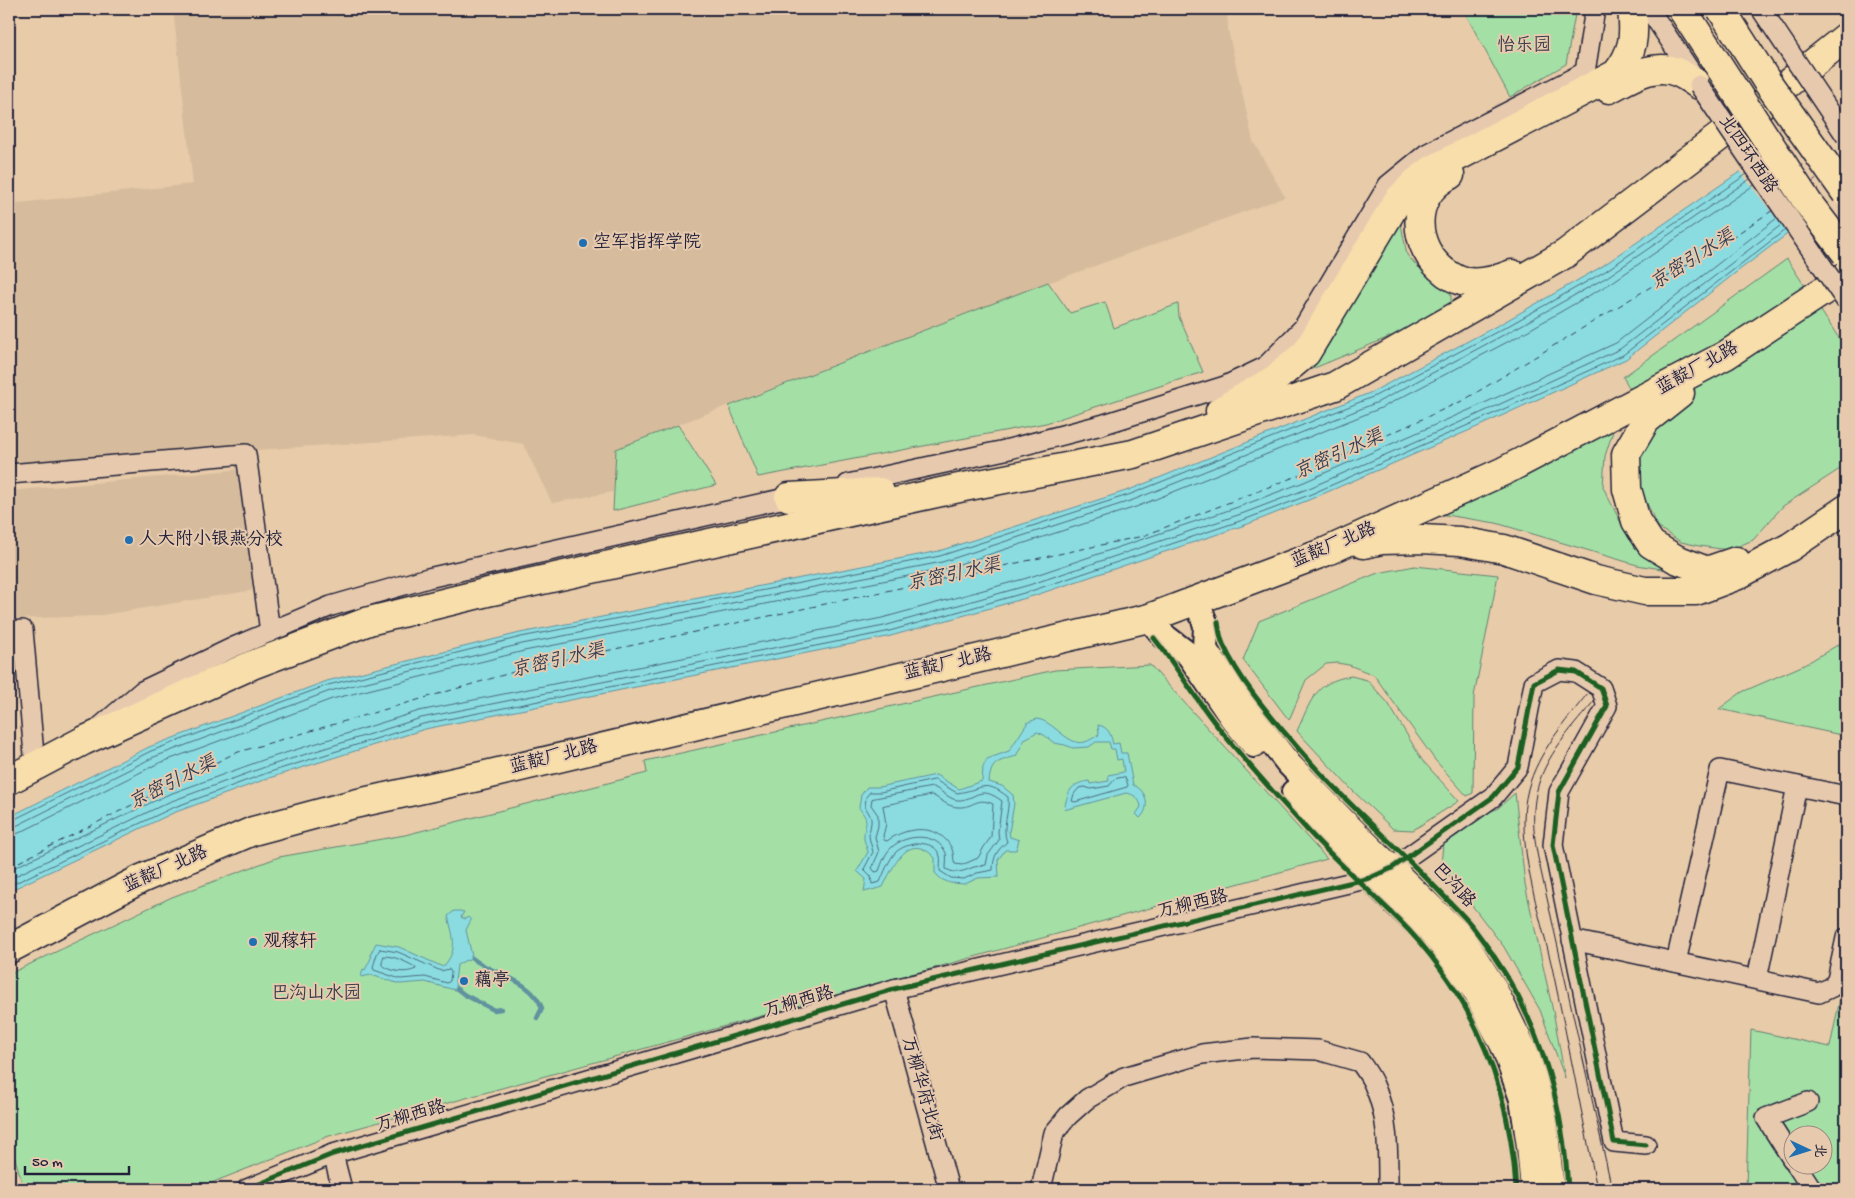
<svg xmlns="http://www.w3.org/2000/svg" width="1855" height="1198" viewBox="0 0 1855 1198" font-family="'Gochi Hand','LXGW WenKai TC',sans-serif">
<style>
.built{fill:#d6bc9c}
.green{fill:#a4e0a6;stroke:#638170;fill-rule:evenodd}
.water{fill:#8adce1;stroke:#60929f}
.pier{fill:#e8cba9}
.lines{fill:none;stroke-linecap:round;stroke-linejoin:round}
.shore{stroke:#4c6c7d;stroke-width:1}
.stream{stroke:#60929f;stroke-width:4.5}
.ferry{stroke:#323e54;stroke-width:1;stroke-dasharray:6 5;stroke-linecap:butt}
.minor-casing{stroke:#22223b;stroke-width:22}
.major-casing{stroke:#22223b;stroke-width:28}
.highway-casing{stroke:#22223b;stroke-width:31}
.minor{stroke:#e7caae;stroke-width:19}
.major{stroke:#f8deab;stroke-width:24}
.highway{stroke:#f8deab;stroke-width:28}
.tram{stroke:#22223b;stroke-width:1}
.minor-bridge-casing{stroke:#22223b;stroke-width:22;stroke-linecap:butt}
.highway-bridge-casing{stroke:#22223b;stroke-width:31;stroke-linecap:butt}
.minor-bridge{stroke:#e7caae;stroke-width:19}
.highway-bridge{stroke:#f8deab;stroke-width:28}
.cycleway-casing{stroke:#e7caae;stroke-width:8}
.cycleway{stroke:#1b5e20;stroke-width:5}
.poi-dot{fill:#1f6fb2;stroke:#e7caae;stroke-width:2}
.labels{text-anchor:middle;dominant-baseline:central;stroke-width:4;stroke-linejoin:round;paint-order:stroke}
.park-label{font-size:18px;fill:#363e4b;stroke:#e7caae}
.street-label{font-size:18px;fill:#22223b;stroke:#e7caae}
.poi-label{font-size:18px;fill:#22223b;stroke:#e7caae;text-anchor:start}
.water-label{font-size:19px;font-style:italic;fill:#323e54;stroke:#e7caae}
</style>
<rect width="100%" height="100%" fill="#e8cba9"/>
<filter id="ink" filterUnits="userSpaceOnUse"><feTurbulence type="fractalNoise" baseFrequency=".02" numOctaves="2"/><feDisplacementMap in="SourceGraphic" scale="10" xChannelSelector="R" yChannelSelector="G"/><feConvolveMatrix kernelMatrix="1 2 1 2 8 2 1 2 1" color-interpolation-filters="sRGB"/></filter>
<g filter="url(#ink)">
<g class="built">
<path d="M173,9H1227L1228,30L1253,141L1285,197L1042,285L617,448L613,492L552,503L523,444L474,435L9,467V204L193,184Z"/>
<path d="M244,469L254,590L96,616L9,619V491Z"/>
</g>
<g class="green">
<path d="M1463,9H1576L1566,64L1510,97Z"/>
<path d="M1400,219L1407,255L1418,267L1450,284L1452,311L1307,371L1327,347Z"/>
<path d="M1787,259L1846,349V465L1783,506L1753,540L1729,550L1699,546L1681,542L1659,528L1637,483L1635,466L1653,428L1623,377Z"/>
<path d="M1048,282L1070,313L1105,302L1114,328L1178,304L1179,317L1203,372L1046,423L758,477L729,406Z"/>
<path d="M1616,422L1605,456L1603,487L1629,539L1647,557L1674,571L1637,565L1496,523L1439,514Z"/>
<path d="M678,425L716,485L613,511L616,449Z"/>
<path d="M1415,566L1498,575L1474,696L1473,793L1467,796L1435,760L1374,675L1349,665L1337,663L1326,664L1306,680L1289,720L1243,660L1259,621L1378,573Z"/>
<path d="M1846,640V736L1719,709L1742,692L1804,665Z"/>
<path d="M1150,665L1327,859L329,1136L196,1189H24L9,1138V974L172,897L279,857L405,835L647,773L645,761L1055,670Z"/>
<path d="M1351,676L1367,680L1388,703L1422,760L1459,801L1413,830L1393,829L1351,789L1297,731C1311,701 1314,682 1351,676Z"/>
<path d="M1515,793L1525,884L1554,1016L1565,1078L1540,1010L1504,947L1441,865L1443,844L1459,834L1476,816L1497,809Z"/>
<path d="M1846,970V1189H1746L1751,1030L1830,1047ZM1792,1136H1822V1166H1792Z"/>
</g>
<g class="water">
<path d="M1846,99V190L1734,274L1626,359L1477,427L1311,499L1248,524L1033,596L887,637L425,729L269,778L173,813L9,891V817L149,747L327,681L520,633L939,551L1129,490L1372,392L1504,322L1601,267Z"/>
<path d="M1037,719C1054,721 1068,747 1085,742C1089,741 1094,737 1099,735L1098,725C1109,727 1111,735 1113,744L1119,743L1121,753H1127L1133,785C1147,790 1151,808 1140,818L1136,814L1141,807C1140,799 1134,794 1126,793L1064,810C1068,792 1069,784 1089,781L1090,784L1109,781L1108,775L1124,772L1122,759L1117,760L1115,749H1111L1109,742H1096L1089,747L1073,748L1065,745L1054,743L1044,735L1037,732L1025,739L1016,756C998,762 991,761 989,782L1002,786L1013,795L1014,804L1009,832L1010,837L1019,840L1016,850H1005L998,860L999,877L978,878L965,884L950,883L941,879L935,873V858C908,829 893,867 883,887L864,892L866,879L857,871L868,852C867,847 863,840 864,835C865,821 870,822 859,808L861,795L867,787H879L936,775L959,789L982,781L983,767L987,759L1009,751L1028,722Z"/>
<path d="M454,911H460L464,912L461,917L465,919L468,917L471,920L466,930L472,956L468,961L466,960L457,965L455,982L457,989L455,990L425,982L400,984L371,975L361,977L363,969L365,970L372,956L370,955L376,943L399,947L443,967C459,949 453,937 448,916Z"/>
</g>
<path class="pier" d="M1846,97V193L1789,235L1739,170Z"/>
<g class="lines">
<g class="shore">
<path d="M1125,777L1128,785L1127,787L1075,802L1072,801L1074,794L1079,788L1085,787L1091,789L1109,786L1115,779Z"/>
<path d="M935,780L957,793C981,790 984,778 1008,797C1010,812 1001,827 1007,842C997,850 993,857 993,870L977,873L964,879L951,878L940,871C940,867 941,860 940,856C934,838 907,842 896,852C889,859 884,873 880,882L872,884L871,876L864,869L873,852C872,847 869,840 869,835C871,820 874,820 865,807L866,797L870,792H880Z"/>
<path d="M933,787C941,790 949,799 957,800C976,801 978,783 1002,801L998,832L999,840L988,855L986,865C982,866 978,866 974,867C963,871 957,875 946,869C946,864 947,858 946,853C937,832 906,834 892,847C885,853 882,863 879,871L875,872L872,868L879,852L875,837L878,826V815L871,805L872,799Z"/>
<path d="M932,795C940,799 948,807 958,807C974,808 976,796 993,804L991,837L984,847L978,858L962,865L955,864C953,860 954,854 952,849C940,823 907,826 887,841L884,840L883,836L886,824L883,806Z"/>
<path d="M9,821L13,820L151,751L328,685L521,637L940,556L1131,494L1375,396L1506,327L1604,272L1747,174"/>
<path d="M9,827L16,826L154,757L330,691L522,644L942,562L1133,500L1378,402L1509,332L1607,277L1750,179"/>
<path d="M9,835L19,833L157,764L332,699L524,651L944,569L1136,507L1381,408L1513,339L1611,283L1754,185"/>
<path d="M9,870L167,795L263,760L419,711L882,618L1027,578L1241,506L1304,482L1469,410L1616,343L1777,218"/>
<path d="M9,879L169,802L265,767L421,718L884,626L1029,585L1244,513L1307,489L1472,417L1620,349L1781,225"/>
<path d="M9,886L172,808L267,773L423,724L886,632L1031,591L1246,519L1309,495L1475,422L1623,355L1785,230"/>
<path d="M380,949L398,952L441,971L449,969L451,972L450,981L447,983L425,977L400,979L374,970L373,967C375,962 376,953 380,949Z"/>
<path d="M384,956C395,956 406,962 415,967L416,969C405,974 392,972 382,965Z"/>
</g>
<g class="stream">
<path d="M472,958C494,976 531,978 542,1008L537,1018"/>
<path d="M457,989L465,995L494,1010L501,1009"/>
</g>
<g class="ferry">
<path d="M1840,163L1846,159"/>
<path d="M1811,183L1818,178"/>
<path d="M9,867L235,753L531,667L1143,536L1302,474L1464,400L1728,240L1773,210"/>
</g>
<defs>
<g id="minor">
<path d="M1649,9L1697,81"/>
<path d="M9,474L246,454L270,632"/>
<path d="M848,484L1005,450L1101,425L1225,386L1265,367L1303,328L1388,185L1426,154L1585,72L1595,9"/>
<path d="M9,631L23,630L35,766"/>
<path d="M101,726L142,691L234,647L331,606L428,578L799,495"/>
<path d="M1572,940L1819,993L1832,987L1837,980L1846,938"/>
<path d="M1676,962L1720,770L1846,796"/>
<path d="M1757,979L1797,786"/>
<path d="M894,989L949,1189"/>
<path d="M333,1154L342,1189"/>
<path d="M1792,1159L1766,1118L1808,1102"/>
<path d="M1797,1166L1812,1189"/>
<path d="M247,1189L333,1154L894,989L1370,878L1392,868L1493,797L1518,767L1534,683L1559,670L1576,672L1601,688L1607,706L1559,792L1553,845L1614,1142L1646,1145"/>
<path d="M1041,1189L1054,1133L1068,1116L1087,1099L1124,1077L1202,1054L1253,1048L1318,1050L1360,1062C1365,1069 1371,1077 1374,1085C1389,1117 1388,1155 1388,1189"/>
</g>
<g id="major">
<path d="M1196,600L1206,625L1205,650L1254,720L1289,764L1343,820L1462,937L1494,987L1531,1063L1544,1114L1552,1189"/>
<path d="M1149,618L1164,636L1189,655L1232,718L1254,745"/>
<path d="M1294,792L1370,878L1443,949L1475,991L1504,1048L1522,1099L1529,1146L1533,1189"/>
</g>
<g id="highway">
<path d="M1609,89C1630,78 1655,61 1679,73C1686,76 1692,81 1699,85"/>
<path d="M1450,175C1409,195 1411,247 1446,273C1452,277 1460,282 1467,282C1483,284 1497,280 1512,274"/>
<path d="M1680,393L1646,420L1626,454L1627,489L1636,521L1651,544L1676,559L1707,571L1736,561"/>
<path d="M1220,411L1275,379L1306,353L1398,200L1416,182L1432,170L1616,74C1634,52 1635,36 1632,9"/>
<path d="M789,497L880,492"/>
<path d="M1363,544L1381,540L1421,539L1460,541L1504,549L1596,580L1645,591H1696L1736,576L1790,547L1846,509"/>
<path d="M9,780L83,741L252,665L369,621L492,591L959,488L1133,454L1335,386L1565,254L1761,105L1846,37"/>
<path d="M9,949L141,879L253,831L354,804L482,776L1149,618L1325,552L1504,471L1726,355L1846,276"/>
</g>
</defs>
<use href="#minor" class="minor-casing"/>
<use href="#major" class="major-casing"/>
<use href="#highway" class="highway-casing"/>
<use href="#minor" class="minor"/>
<use href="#major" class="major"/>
<use href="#highway" class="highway"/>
<g class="tram">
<path d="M1588,693C1565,722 1538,752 1528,789C1514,840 1540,915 1552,967C1568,1041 1582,1115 1597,1189"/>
<path d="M1595,700C1548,755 1523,783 1538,858L1612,1189"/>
</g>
<defs>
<g id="minor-bridge">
<path d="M1761,9L1846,136"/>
<path d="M1699,85L1846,301"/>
</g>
<g id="highway-bridge">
<path d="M1682,9L1808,203L1846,253"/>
<path d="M1721,9L1768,83L1846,193"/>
</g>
</defs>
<use href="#minor-bridge" class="minor-bridge-casing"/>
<use href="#highway-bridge" class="highway-bridge-casing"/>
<use href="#minor-bridge" class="minor-bridge"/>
<use href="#highway-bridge" class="highway-bridge"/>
<defs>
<g id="cycleway">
<path d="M1218,622C1219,629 1220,637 1223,644C1239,679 1266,711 1291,740C1336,794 1390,840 1439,891C1451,904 1465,916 1475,930C1535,1006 1563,1094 1568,1189"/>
<path d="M1154,638C1177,667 1195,698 1218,727C1244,760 1273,792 1302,824C1332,858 1366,887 1398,919C1473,994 1510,1085 1516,1189"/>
<path d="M247,1189L333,1154L894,989L1370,878L1392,868L1493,797L1518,767L1534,683L1559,670L1576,672L1601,688L1607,706L1559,792L1553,845L1614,1142L1646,1145"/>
</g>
</defs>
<use href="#cycleway" class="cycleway-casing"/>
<use href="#cycleway" class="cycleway"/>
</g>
</g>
<g class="poi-dot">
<circle cx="583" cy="243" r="5"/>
<circle cx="129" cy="540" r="5"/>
<circle cx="253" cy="942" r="5"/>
<circle cx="464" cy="981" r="5"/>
</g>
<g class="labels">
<g class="park-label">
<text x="1524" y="46">怡乐园</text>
<text x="316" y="994">巴沟山水园</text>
</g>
<g class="street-label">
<text transform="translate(1747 155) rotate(56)">北四环西路</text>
<text transform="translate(1698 369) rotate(-29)">蓝靛厂北路</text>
<text transform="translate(1334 546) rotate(-23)">蓝靛厂北路</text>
<text transform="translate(948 665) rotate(-13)">蓝靛厂北路</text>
<text transform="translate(554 758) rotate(-14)">蓝靛厂北路</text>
<text transform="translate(166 870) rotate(-24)">蓝靛厂北路</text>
<text transform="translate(1453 886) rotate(47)">巴沟路</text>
<text transform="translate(1193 905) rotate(-13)">万柳西路</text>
<text transform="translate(799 1003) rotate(-16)">万柳西路</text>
<text transform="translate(921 1089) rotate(74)">万柳华府北街</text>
<text transform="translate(411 1117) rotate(-16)">万柳西路</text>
</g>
<g class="poi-label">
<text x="593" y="243">空军指挥学院</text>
<text x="139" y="540">人大附小银燕分校</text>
<text x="263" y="942">观稼轩</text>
<text x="474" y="981">藕亭</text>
</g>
<g class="water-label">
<text transform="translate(1693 261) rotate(-32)">京密引水渠</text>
<text transform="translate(1339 456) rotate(-24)">京密引水渠</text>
<text transform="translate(954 576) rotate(-12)">京密引水渠</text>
<text transform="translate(558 662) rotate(-13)">京密引水渠</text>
<text transform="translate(173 784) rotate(-27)">京密引水渠</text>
</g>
</g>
<rect width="1855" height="1198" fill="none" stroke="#e7caae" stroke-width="30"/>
<rect x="15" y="15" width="1825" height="1168" fill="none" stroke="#22223b" stroke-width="2" filter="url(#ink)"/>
<g transform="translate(1808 1150) rotate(94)"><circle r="24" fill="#e7caae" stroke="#988780"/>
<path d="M0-4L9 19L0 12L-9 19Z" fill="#1f6fb2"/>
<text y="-8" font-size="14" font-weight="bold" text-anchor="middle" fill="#22223b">北</text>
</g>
<path d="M25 1166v8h104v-8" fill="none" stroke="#22223b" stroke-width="2.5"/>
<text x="32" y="1166" font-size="15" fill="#22223b" stroke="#e7caae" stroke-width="4" paint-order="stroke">50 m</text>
</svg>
